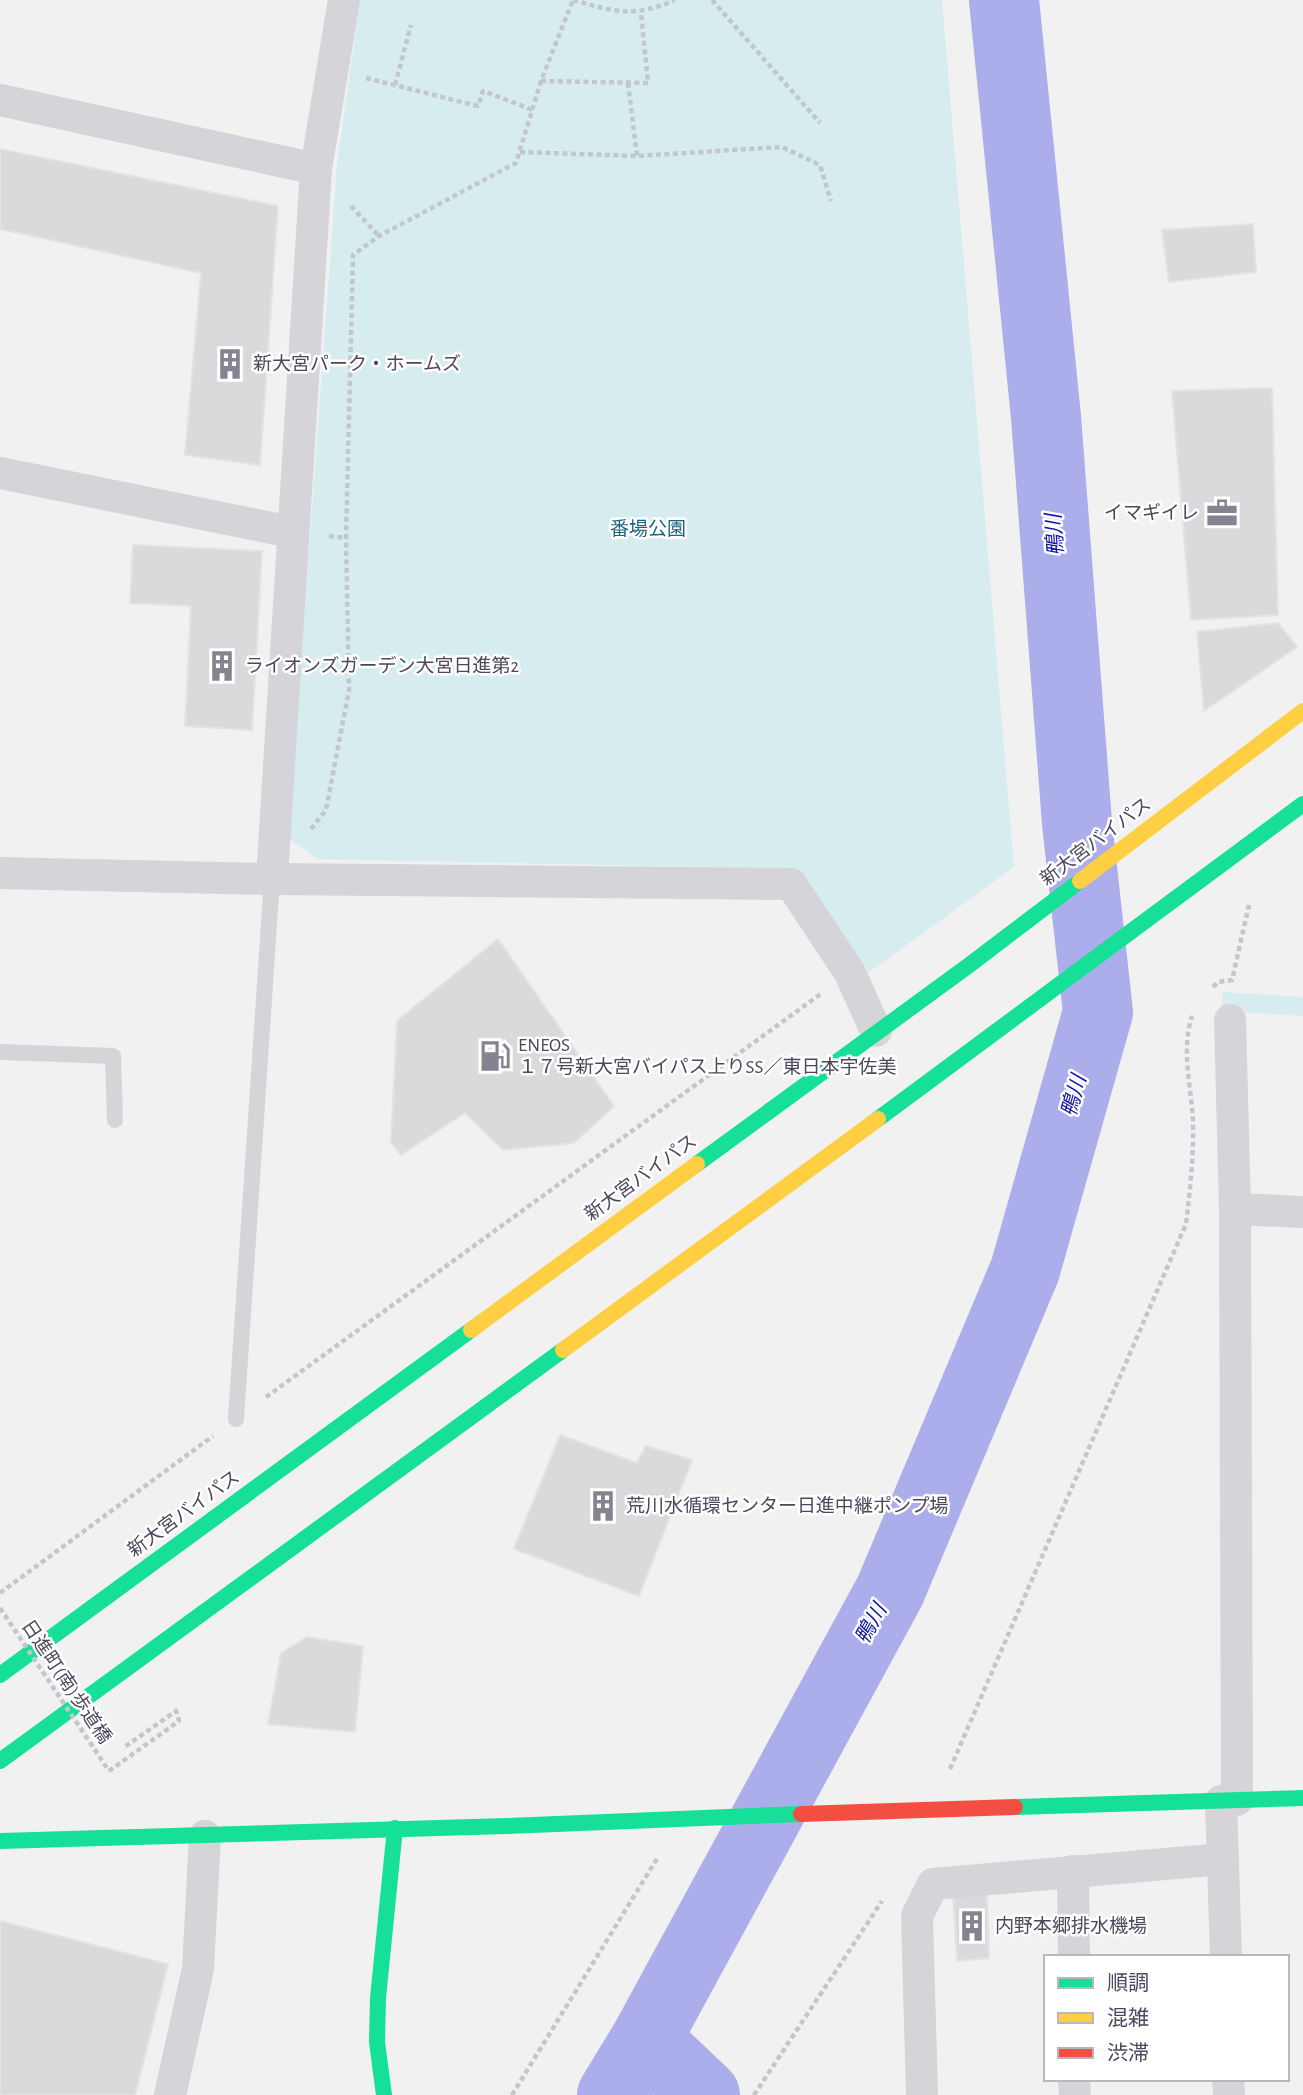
<svg xmlns="http://www.w3.org/2000/svg" width="1303" height="2095" viewBox="0 0 1303 2095" font-family="'Alegreya Sans','Noto Sans JP',sans-serif">
<style>
.green{fill:#d6ecef}
.lines{fill:none;stroke-linecap:round;stroke-linejoin:round}
.river{stroke:#acaeeb;stroke-width:70}
.building{fill:#dadadc;stroke:#e3e2e4;stroke-width:2}
.path{stroke:#c1c7cc;stroke-width:4.5;stroke-dasharray:5 3.5;stroke-linecap:butt}
.lane{stroke:#d5d4d8;stroke-width:16}
.street{stroke:#d5d4d8;stroke-width:32}
.fast{stroke:#16e098;stroke-width:16}
.slow{stroke:#ffcf43;stroke-width:16}
.jam{stroke:#f24e42;stroke-width:16}
.path-bridge{stroke:#c1c7cc;stroke-width:4.5;stroke-dasharray:5 3.5;stroke-linecap:butt}
.labels{text-anchor:middle;dominant-baseline:central;stroke-width:5;stroke-linejoin:round;paint-order:stroke}
.poi-label{font-size:19px;fill:#4d485d;stroke:#fff;text-anchor:start}
.park-label{font-size:19px;fill:#1b637c;stroke:#fff}
.street-label{font-size:19px;fill:#4d485d;stroke:#fff}
.water-label{font-size:21px;font-style:italic;fill:#1217a6;stroke:#fff}
</style>
<rect width="100%" height="100%" fill="#f1f1f1"/>
<g class="green">
<path d="M360,0H942L1014,867L868,973L792,869L318,859L288,838L337,164Z"/>
<path d="M1223,992L1303,997V1016L1222,1011Z"/>
</g>
<g class="lines">
<g class="river">
<path d="M646,2039L705,2095"/>
<path d="M612,2095L646,2039L890,1591L1025,1270L1098,1012L1077,823L1046,417L1004,0"/>
</g>
</g>
<g class="building">
<path d="M0,149L278,206L260,465L185,455L201,273L0,229Z"/>
<path d="M1253,224L1256,272L1169,282L1162,230Z"/>
<path d="M1272,388L1278,615L1191,620L1172,391Z"/>
<path d="M133,545L262,551L252,730L185,726L191,606L130,603Z"/>
<path d="M1278,623L1297,647L1204,711L1197,632Z"/>
<path d="M498,939L614,1106L574,1143L503,1150L465,1113L401,1155L391,1143L397,1021Z"/>
<path d="M560,1435L637,1463L646,1446L692,1460L639,1596L514,1549Z"/>
<path d="M307,1637L363,1646L355,1732L268,1724L281,1653Z"/>
<path d="M987,1892L989,1958L957,1961L953,1894Z"/>
<path d="M0,1921L168,1964L135,2095H0Z"/>
</g>
<g class="lines">
<g class="path">
<path d="M573,0C616,12 633,18 675,0"/>
<path d="M712,0L820,123"/>
<path d="M366,78L478,106L483,91L533,110"/>
<path d="M541,81L648,83L641,13"/>
<path d="M628,83L637,156"/>
<path d="M395,85L411,25"/>
<path d="M520,152L637,156L782,147L820,165L831,201"/>
<path d="M351,206L379,236"/>
<path d="M329,536L346,538"/>
<path d="M311,829L326,810L349,690L346,538L353,255L379,236L516,163L541,81L573,0"/>
<path d="M1213,987L1218,982L1232,980L1249,905"/>
<path d="M266,1397L822,993"/>
<path d="M0,1593L213,1436"/>
<path d="M950,1769L1186,1224C1190,1190 1194,1155 1193,1120C1191,1086 1181,1049 1192,1016"/>
<path d="M109,1771L179,1721L176,1711L123,1748"/>
<path d="M512,2095L658,1857"/>
<path d="M754,2095L882,1901"/>
</g>
<g class="lane">
<path d="M0,1052L113,1056L115,1120"/>
<path d="M236,1419L272,879"/>
</g>
<g class="street">
<path d="M0,100L316,169"/>
<path d="M0,473L291,532"/>
<path d="M0,873L272,879L791,884L850,973L876,1031"/>
<path d="M272,879L316,169L344,0"/>
<path d="M1230,1020L1235,1209"/>
<path d="M1237,1800L1235,1209L1303,1212"/>
<path d="M1221,1801L1226,1957"/>
<path d="M1073,1871L1074,1957"/>
<path d="M1074,2079L1075,2095"/>
<path d="M1228,2079L1229,2095"/>
<path d="M170,2095L198,1969L205,1836"/>
<path d="M922,2095L917,1916L933,1884L1223,1859"/>
</g>
<g class="fast">
<path d="M878,1119L1303,804"/>
<path d="M697,1164L968,966L1080,881"/>
<path d="M0,1675L471,1330"/>
<path d="M0,1761L563,1350"/>
<path d="M1015,1807L1303,1798"/>
<path d="M0,1841L506,1826L801,1814"/>
<path d="M384,2095L377,2042L378,1998L395,1828"/>
</g>
<g class="slow">
<path d="M1080,881L1303,711"/>
<path d="M471,1330L697,1164"/>
<path d="M563,1350L878,1119"/>
</g>
<path class="jam" d="M801,1814L1015,1807"/>
<path class="path-bridge" d="M0,1608L109,1771"/>
</g>
<defs>
<symbol id="building-bare" viewBox="-9 -9 18 18"><path d="M-4-6H4V6H1V3H-1V6H-4ZM-2.5-4.3h1.7v1.8h-1.7ZM.8-4.3h1.7v1.8H.8ZM-2.5-1h1.7V.8h-1.7ZM.8-1h1.7V.8H.8Z" fill="#868391" stroke="#fff" stroke-width="2.5" paint-order="stroke"/></symbol>
<symbol id="office-bare" viewBox="-9 -9 18 18"><path d="M-6-3h4V-5.5h4V-3h4V5H-6ZM-1-4.5V-3h2v-1.5ZM-6 0V1H6V0Z" fill="#868391" stroke="#fff" stroke-width="2.5" paint-order="stroke"/></symbol>
<symbol id="fuel-bare" viewBox="-9 -9 18 18"><path d="M-5.5-6h7V0h2V4h1.3V-2.5L3-4.5l.8-.8L6-3V5H2.5V1h-1V6h-7ZM-4.2-4.7v3.2H.2V-4.7Z" fill="#868391" stroke="#fff" stroke-width="2.5" paint-order="stroke"/></symbol>
</defs>
<g fill-rule="evenodd">
<use href="#building-bare" x="208" y="342" width="44" height="44"/>
<use href="#office-bare" x="1200" y="491" width="44" height="44"/>
<use href="#building-bare" x="200" y="644" width="44" height="44"/>
<use href="#fuel-bare" x="473" y="1034" width="44" height="44"/>
<use href="#building-bare" x="581" y="1484" width="44" height="44"/>
<use href="#building-bare" x="950" y="1904" width="44" height="44"/>
</g>
<g class="labels">
<g class="poi-label">
<text x="253" y="364">新大宮パーク・ホームズ</text>
<text x="1199" y="513" text-anchor="end">イマギイレ</text>
<text x="245" y="666">ライオンズガーデン大宮日進第2</text>
<text x="518" y="1045">ENEOS<tspan x="518" dy="22">１７号新大宮バイパス上りSS／東日本宇佐美</tspan></text>
<text x="626" y="1506">荒川水循環センター日進中継ポンプ場</text>
<text x="995" y="1926">内野本郷排水機場</text>
</g>
<g class="park-label">
<text x="648" y="529">番場公園</text>
</g>
<g class="street-label">
<text transform="translate(1096 842) rotate(-37)">新大宮バイパス</text>
<text transform="translate(641 1178) rotate(-36)">新大宮バイパス</text>
<text transform="translate(184 1514) rotate(-36)">新大宮バイパス</text>
<text transform="translate(66 1682) rotate(56)">日進町(南)歩道橋</text>
</g>
<g class="water-label">
<text transform="translate(1055 535) rotate(-94)">鴨川</text>
<text transform="translate(1074 1096) rotate(-74)">鴨川</text>
<text transform="translate(871 1624) rotate(-61)">鴨川</text>
</g>
</g>
<rect x="1044" y="1955" width="245" height="126" fill="#ffffff" stroke="#b8b6be" stroke-width="2"/>
<rect x="1058" y="1978" width="35" height="10" fill="#16e098" stroke="#b8b6be" stroke-width="2"/>
<text x="1107" y="1990" font-size="21" fill="#4d485d">順調</text>
<rect x="1058" y="2013" width="35" height="10" fill="#ffcf43" stroke="#b8b6be" stroke-width="2"/>
<text x="1107" y="2025" font-size="21" fill="#4d485d">混雑</text>
<rect x="1058" y="2048" width="35" height="10" fill="#f24e42" stroke="#b8b6be" stroke-width="2"/>
<text x="1107" y="2060" font-size="21" fill="#4d485d">渋滞</text>
</svg>
